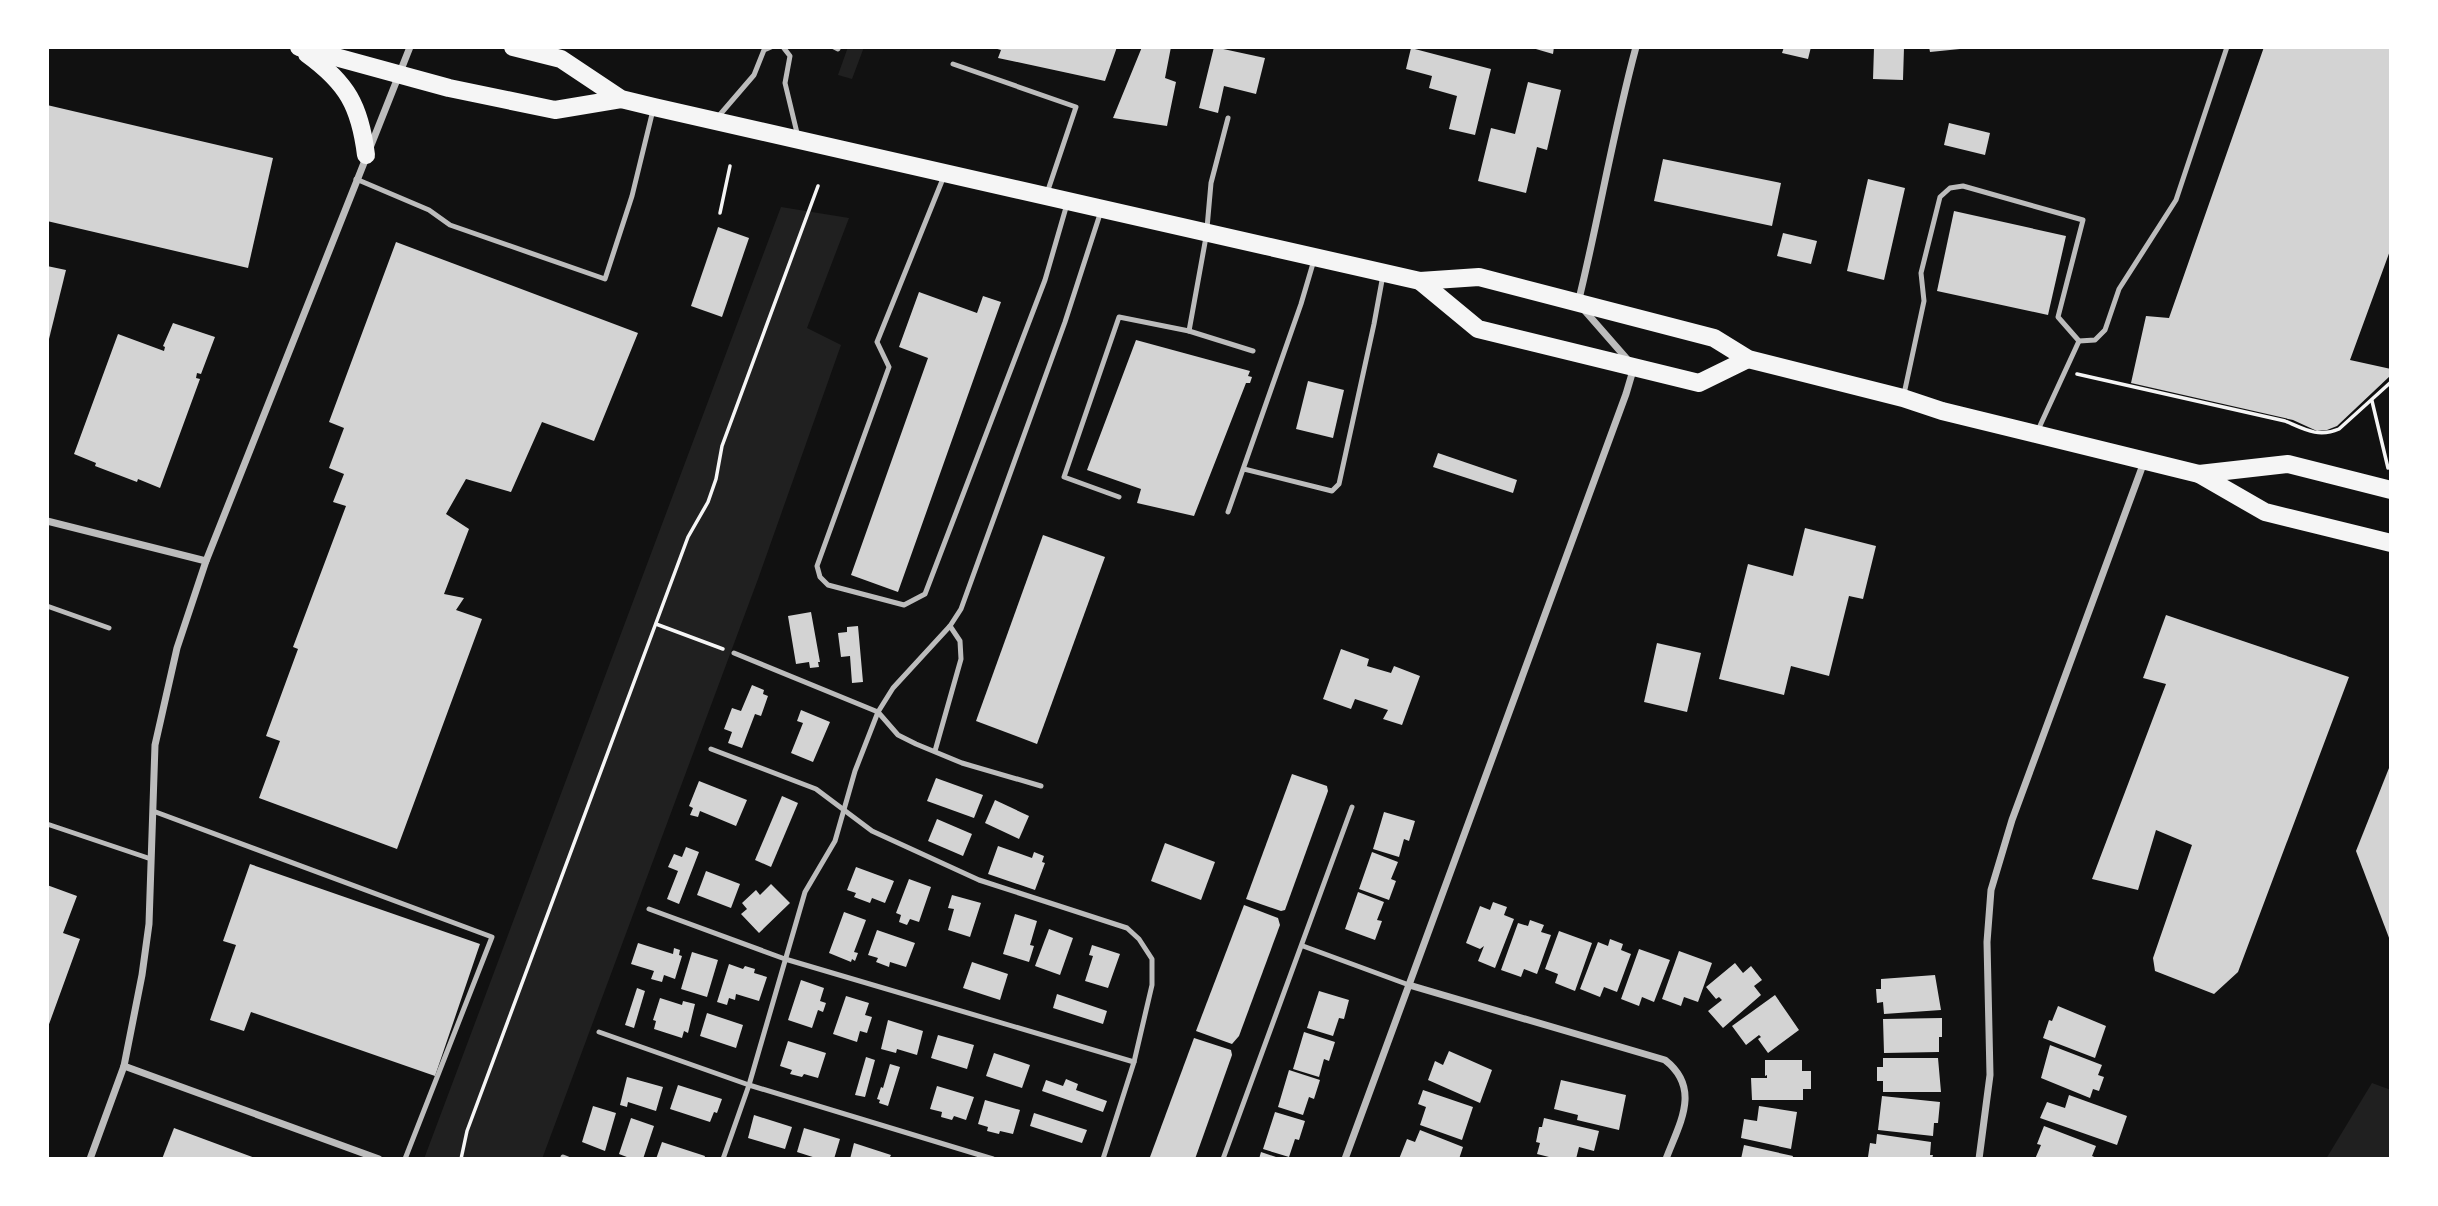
<svg xmlns="http://www.w3.org/2000/svg" width="2438" height="1206" viewBox="0 0 2438 1206" font-family="'Source Sans 3',sans-serif">
<style>
.green{fill:#202020}
.building{fill:#d3d3d3}
.lines{fill:none;stroke-linecap:round;stroke-linejoin:round}
.path{stroke:#f5f5f5;stroke-width:3.5}
.service{stroke:#bcbcbc;stroke-width:5}
.minor{stroke:#bcbcbc;stroke-width:7}
.primary{stroke:#f5f5f5;stroke-width:18}
</style>
<rect width="100%" height="100%" fill="#111"/>
<g class="green">
<path d="M848,47H864L852,79L838,75Z"/>
<path d="M781,207L849,218L807,328L841,345L758,579L542,1159H424Z"/>
<path d="M2372,1083L2391,1090V1159H2326Z"/>
</g>
<g class="building">
<path d="M1117,47L1105,81L998,58L1001,50L994,48Z"/>
<path d="M1142,47H1171L1165,78L1176,82L1167,126L1113,118Z"/>
<path d="M1214,47L1265,58L1256,94L1224,86L1218,113L1199,108Z"/>
<path d="M1529,47H1554L1553,54Z"/>
<path d="M1784,47H1811L1808,59L1782,53Z"/>
<path d="M1874,47H1904L1903,80L1873,79Z"/>
<path d="M1929,47H1960V49L1930,52Z"/>
<path d="M2264,47H2391V248L2350,360L2391,369V375L2337,426L2327,430L2317,431L2293,420L2131,383L2146,316L2169,318Z"/>
<path d="M1411,48L1491,69L1475,135L1449,129L1457,96L1429,88L1432,76L1406,69Z"/>
<path d="M1528,82L1561,90L1547,150L1537,147L1526,193L1478,181L1491,128L1515,134Z"/>
<path d="M47,105L273,158L248,268L47,221Z"/>
<path d="M1949,123L1990,133L1985,155L1944,145Z"/>
<path d="M1663,159L1781,183L1772,226L1654,201Z"/>
<path d="M1868,179L1905,188L1884,280L1847,271Z"/>
<path d="M1954,211L2066,236L2048,315L1937,291Z"/>
<path d="M718,227L749,238L722,317L691,306Z"/>
<path d="M1783,233L1817,241L1811,264L1777,256Z"/>
<path d="M396,242L638,333L594,441L542,422L511,492L466,479L446,514L469,529L444,594L464,598L456,610L482,619L397,849L259,798L280,741L266,736L298,649L293,647L346,506L333,502L344,474L329,468L344,428L329,422Z"/>
<path d="M47,266L66,270L48,343H47Z"/>
<path d="M919,292L977,313L983,296L1001,302L898,592L851,575L928,358L899,347Z"/>
<path d="M173,323L215,337L201,374L197,373L196,378L200,379L160,488L138,479L137,482L95,466L96,463L74,454L118,334L164,351L165,347L163,346Z"/>
<path d="M1136,340L1250,371L1248,376L1252,377L1250,383H1246L1194,516L1137,503L1141,489L1087,470Z"/>
<path d="M1308,381L1344,390L1333,438L1296,429Z"/>
<path d="M1438,453L1517,480L1513,493L1433,467Z"/>
<path d="M1805,528L1876,546L1863,599L1849,596L1829,676L1791,666L1784,695L1719,679L1748,564L1793,576Z"/>
<path d="M1043,535L1105,557L1037,744L976,721Z"/>
<path d="M811,612L820,662H818L819,667L810,668L809,662L796,664L788,616Z"/>
<path d="M2166,615L2349,677L2238,972L2214,994L2155,971L2153,958L2192,845L2156,830L2138,890L2092,879L2166,684L2143,678Z"/>
<path d="M858,626L863,682L852,683L850,656L841,657L838,633L847,632V627Z"/>
<path d="M1657,643L1701,653L1687,712L1644,702Z"/>
<path d="M1341,649L1369,659L1367,666L1391,673L1394,666L1420,676L1402,725L1383,719L1388,710L1355,699L1351,709L1323,699Z"/>
<path d="M752,685L764,690L763,694L768,696L761,716L755,714L742,748L728,743L732,732L724,729L732,708L741,711Z"/>
<path d="M801,710L830,722L813,762L791,753L803,723L797,721Z"/>
<path d="M2391,763V943L2356,851Z"/>
<path d="M1292,774L1327,786L1328,791L1285,910L1281,911L1246,899Z"/>
<path d="M936,778L983,795L974,818L927,801Z"/>
<path d="M699,781L747,800L736,826L700,811L698,817L690,815L693,808L689,806Z"/>
<path d="M782,796L798,803L771,867L755,860Z"/>
<path d="M995,800L1029,816L1019,839L985,823Z"/>
<path d="M1384,812L1415,821L1409,841L1404,839L1399,857L1373,849Z"/>
<path d="M937,819L972,834L963,856L928,841Z"/>
<path d="M1165,843L1215,862L1201,900L1151,881Z"/>
<path d="M998,846L1032,858L1034,852L1044,856L1042,862L1045,863L1035,890L988,874Z"/>
<path d="M686,847L699,852L679,904L667,899L678,871L668,867L674,854L682,857Z"/>
<path d="M1372,852L1398,862L1391,879L1396,881L1389,900L1359,889Z"/>
<path d="M250,864L480,944L435,1076L251,1012L244,1031L210,1020L236,945L223,941Z"/>
<path d="M856,867L894,881L885,903L872,898L870,903L854,897L856,893L847,890Z"/>
<path d="M706,871L740,884L731,908L697,895Z"/>
<path d="M909,879L931,887L919,922L910,919L907,925L899,922L901,915L896,913Z"/>
<path d="M771,884L790,903L759,933L741,914L747,909L742,903L756,890L760,895Z"/>
<path d="M47,885L77,896L63,933L80,939L48,1027Z"/>
<path d="M1358,892L1384,902L1377,920L1382,921L1375,940L1345,929Z"/>
<path d="M952,895L981,903L970,937L948,930L954,909L948,908Z"/>
<path d="M1493,902L1507,907L1504,915L1514,919L1495,968L1478,961L1484,946L1480,949L1466,943L1480,906L1490,910Z"/>
<path d="M1244,905L1278,918L1280,925L1239,1036L1232,1044L1196,1031Z"/>
<path d="M844,912L866,920L854,952L858,953L855,961L852,959L851,962L829,953Z"/>
<path d="M1015,914L1037,921L1030,945L1034,946L1029,962L1003,954Z"/>
<path d="M1530,920L1544,925L1541,932L1551,935L1537,974L1524,969L1521,977L1501,970L1518,923L1528,926Z"/>
<path d="M1049,929L1073,938L1060,975L1035,966Z"/>
<path d="M877,930L915,943L906,967L890,962L889,967L876,962L878,958L868,955Z"/>
<path d="M1559,931L1592,943L1575,991L1555,983L1558,974L1545,969Z"/>
<path d="M1610,939L1623,944L1621,950L1631,954L1617,992L1604,987L1600,997L1580,989L1598,942L1608,946Z"/>
<path d="M638,943L673,954L674,948L680,950L679,955L682,956L675,979L664,975L662,982L651,979L654,971L631,964Z"/>
<path d="M1092,945L1120,954L1108,988L1085,981L1093,956L1089,955Z"/>
<path d="M1639,949L1670,960L1654,1002L1642,997L1639,1006L1621,999Z"/>
<path d="M1679,951L1712,963L1698,1002L1684,997L1681,1006L1662,999Z"/>
<path d="M692,952L718,960L707,997L681,989Z"/>
<path d="M972,962L1008,974L1000,1000L963,988Z"/>
<path d="M1735,963L1743,973L1751,966L1762,980L1754,986L1761,995L1723,1028L1708,1011L1722,1000L1719,997L1716,999L1706,987Z"/>
<path d="M729,964L743,969L745,966L755,969L754,973L767,977L759,1001L736,994L735,1000L729,998L727,1005L717,1002Z"/>
<path d="M1935,975L1941,1010L1884,1014L1883,1002L1877,1003L1876,989H1881V979Z"/>
<path d="M801,980L824,988L820,1001L826,1003L823,1012L818,1010L812,1028L788,1020Z"/>
<path d="M637,988L645,991L634,1028L625,1025Z"/>
<path d="M1319,991L1349,1000L1344,1019L1339,1018L1333,1036L1307,1028Z"/>
<path d="M1057,994L1107,1011L1103,1024L1053,1008Z"/>
<path d="M1775,995L1799,1030L1768,1053L1758,1039L1761,1037L1759,1035L1746,1045L1732,1026Z"/>
<path d="M846,996L869,1003L865,1015L872,1017L867,1033L860,1031L857,1042L833,1034Z"/>
<path d="M660,998L682,1005L683,1001L695,1004L688,1033L684,1031L682,1038L654,1029L656,1021L653,1020Z"/>
<path d="M2058,1006L2106,1026L2095,1058L2043,1038L2049,1020L2052,1021Z"/>
<path d="M707,1013L743,1025L736,1048L700,1036Z"/>
<path d="M1942,1018V1037H1939V1052L1884,1053L1883,1019Z"/>
<path d="M888,1020L923,1031L917,1055L897,1049L896,1053L881,1049Z"/>
<path d="M1304,1032L1335,1042L1329,1061L1324,1059L1319,1077L1293,1069Z"/>
<path d="M938,1035L974,1045L967,1069L931,1058Z"/>
<path d="M1194,1038L1231,1050L1232,1055L1195,1159H1156L1150,1157Z"/>
<path d="M788,1041L826,1053L818,1078L804,1074L802,1077L790,1074L792,1070L780,1066Z"/>
<path d="M2050,1045L2102,1065L2098,1075L2104,1077L2099,1091L2093,1089L2090,1098L2041,1078Z"/>
<path d="M1449,1051L1492,1070L1480,1103L1428,1080L1435,1061L1443,1065Z"/>
<path d="M994,1053L1030,1065L1022,1088L986,1076Z"/>
<path d="M866,1057L875,1060L865,1097L855,1095Z"/>
<path d="M1883,1058H1938L1941,1092H1883V1081H1877V1067H1883Z"/>
<path d="M1765,1060H1802V1071H1811V1089H1803V1100H1752L1751,1078H1767V1075L1765,1076Z"/>
<path d="M890,1064L900,1067L888,1106L879,1103L880,1100L877,1099L881,1087L883,1088Z"/>
<path d="M1289,1070L1320,1080L1314,1099L1309,1097L1303,1115L1278,1107Z"/>
<path d="M627,1077L663,1087L656,1111L628,1102L627,1107L620,1105Z"/>
<path d="M1066,1079L1078,1084L1076,1090L1107,1101L1103,1112L1042,1091L1046,1080L1063,1086Z"/>
<path d="M1561,1080L1626,1095L1619,1130L1577,1120L1578,1115L1554,1109Z"/>
<path d="M678,1085L722,1099L717,1113L714,1112L710,1122L670,1109Z"/>
<path d="M937,1086L974,1097L966,1120L954,1116L952,1120L941,1117L942,1112L930,1109Z"/>
<path d="M1423,1090L1473,1107L1462,1140L1420,1125L1426,1107L1418,1104Z"/>
<path d="M2069,1095L2127,1116L2117,1145L2040,1118L2047,1102L2065,1108Z"/>
<path d="M1882,1096L1940,1102L1938,1123H1934L1933,1136L1878,1130Z"/>
<path d="M985,1100L1020,1110L1013,1134L1000,1131L999,1134L987,1131L988,1127L978,1124Z"/>
<path d="M593,1106L616,1113L605,1151L582,1142Z"/>
<path d="M1759,1106L1797,1112L1791,1149L1741,1138L1744,1119L1757,1121Z"/>
<path d="M1275,1112L1305,1121L1299,1140L1295,1139L1289,1157L1263,1149Z"/>
<path d="M1034,1113L1087,1130L1082,1143L1030,1126Z"/>
<path d="M754,1115L792,1127L785,1149L748,1138Z"/>
<path d="M631,1118L654,1126L643,1159H632L619,1154Z"/>
<path d="M1544,1118L1599,1131L1594,1151L1579,1147L1576,1159H1557L1537,1154L1540,1143L1536,1142L1539,1127H1542Z"/>
<path d="M2044,1126L2096,1146L2092,1156L2099,1159H2035L2041,1145L2037,1144Z"/>
<path d="M174,1128L255,1158V1159H162Z"/>
<path d="M804,1128L840,1139L834,1159H819L797,1152Z"/>
<path d="M1420,1130L1463,1147L1459,1159H1399L1407,1139L1415,1142Z"/>
<path d="M1877,1134L1931,1142L1930,1155H1933L1932,1159H1874L1868,1157L1870,1143L1876,1144Z"/>
<path d="M662,1142L705,1156L704,1159H656Z"/>
<path d="M854,1143L891,1155L889,1159H850Z"/>
<path d="M1744,1145L1793,1156L1792,1159H1741Z"/>
<path d="M1261,1152L1279,1158V1159H1259Z"/>
</g>
<g class="lines">
<g class="path">
<path d="M720,213L730,166"/>
<path d="M2077,374L2285,421C2304,429 2318,438 2339,429L2391,382"/>
<path d="M2372,401L2388,468"/>
<path d="M656,624L723,649"/>
<path d="M461,1159L467,1131L688,537L708,502L716,479L722,446L818,186"/>
</g>
<g class="service">
<path d="M783,47L790,56L785,83L798,137"/>
<path d="M834,47L838,49"/>
<path d="M953,64L1076,107L1047,193"/>
<path d="M717,118L754,75L764,50L771,47"/>
<path d="M944,176L877,342L889,367L817,566L820,577L828,585L904,605L925,594L1045,280L1067,204"/>
<path d="M356,179L429,210L450,225L605,279L632,196L653,110"/>
<path d="M1207,228L1211,183L1228,118"/>
<path d="M1189,331L1253,351"/>
<path d="M1904,394L1924,301L1921,273L1940,197L1950,188L1963,186L2083,220L2058,317L2079,341L2095,340L2105,330L2119,289L2176,200L2227,47"/>
<path d="M2038,430L2079,341"/>
<path d="M1244,469L1332,491L1339,484L1374,324L1383,275"/>
<path d="M1119,497L1064,477L1119,317L1189,331L1206,237"/>
<path d="M1228,512L1301,304L1314,260"/>
<path d="M47,606L109,628"/>
<path d="M734,653L878,712L898,735L916,744L962,763L1041,786"/>
<path d="M711,749L816,789L872,831L979,880L1127,928L1139,939L1152,959V985L1134,1062L1103,1159"/>
<path d="M935,751L961,659L960,641L950,626"/>
<path d="M153,811L492,937L405,1159"/>
<path d="M47,824L151,859"/>
<path d="M649,909L785,959L1134,1062"/>
<path d="M1303,946L1409,985"/>
<path d="M599,1032L749,1085L993,1159"/>
<path d="M563,1157L568,1159"/>
<path d="M723,1159L749,1085L805,892L835,841L855,771L878,712L893,688L950,626L961,609L1065,322L1101,211"/>
<path d="M1223,1159L1352,807"/>
</g>
<g class="minor">
<path d="M47,521L206,561"/>
<path d="M1409,985L1665,1060C1702,1089 1679,1124 1666,1159"/>
<path d="M124,1066L379,1159"/>
<path d="M90,1159L124,1066L142,975L149,924L155,745L177,648L206,561L410,47"/>
<path d="M1345,1159L1626,394L1634,367L1578,303C1599,218 1613,132 1636,47"/>
<path d="M1979,1159L1990,1075L1987,942L1991,890L2012,820L2144,462"/>
</g>
<g class="primary">
<path d="M299,47L449,88L555,110L621,99"/>
<path d="M513,47L561,59L621,99L654,107L1420,281L1479,277L1714,338L1748,359L1903,398L1942,411L2199,474L2265,512L2391,543"/>
<path d="M307,54C347,83 360,106 366,155"/>
<path d="M1420,281L1478,329L1699,383L1748,359"/>
<path d="M2199,474L2288,464L2391,490"/>
</g>
</g>
<rect width="2438" height="1206" fill="none" stroke="#ffffff" stroke-width="98"/>
</svg>
